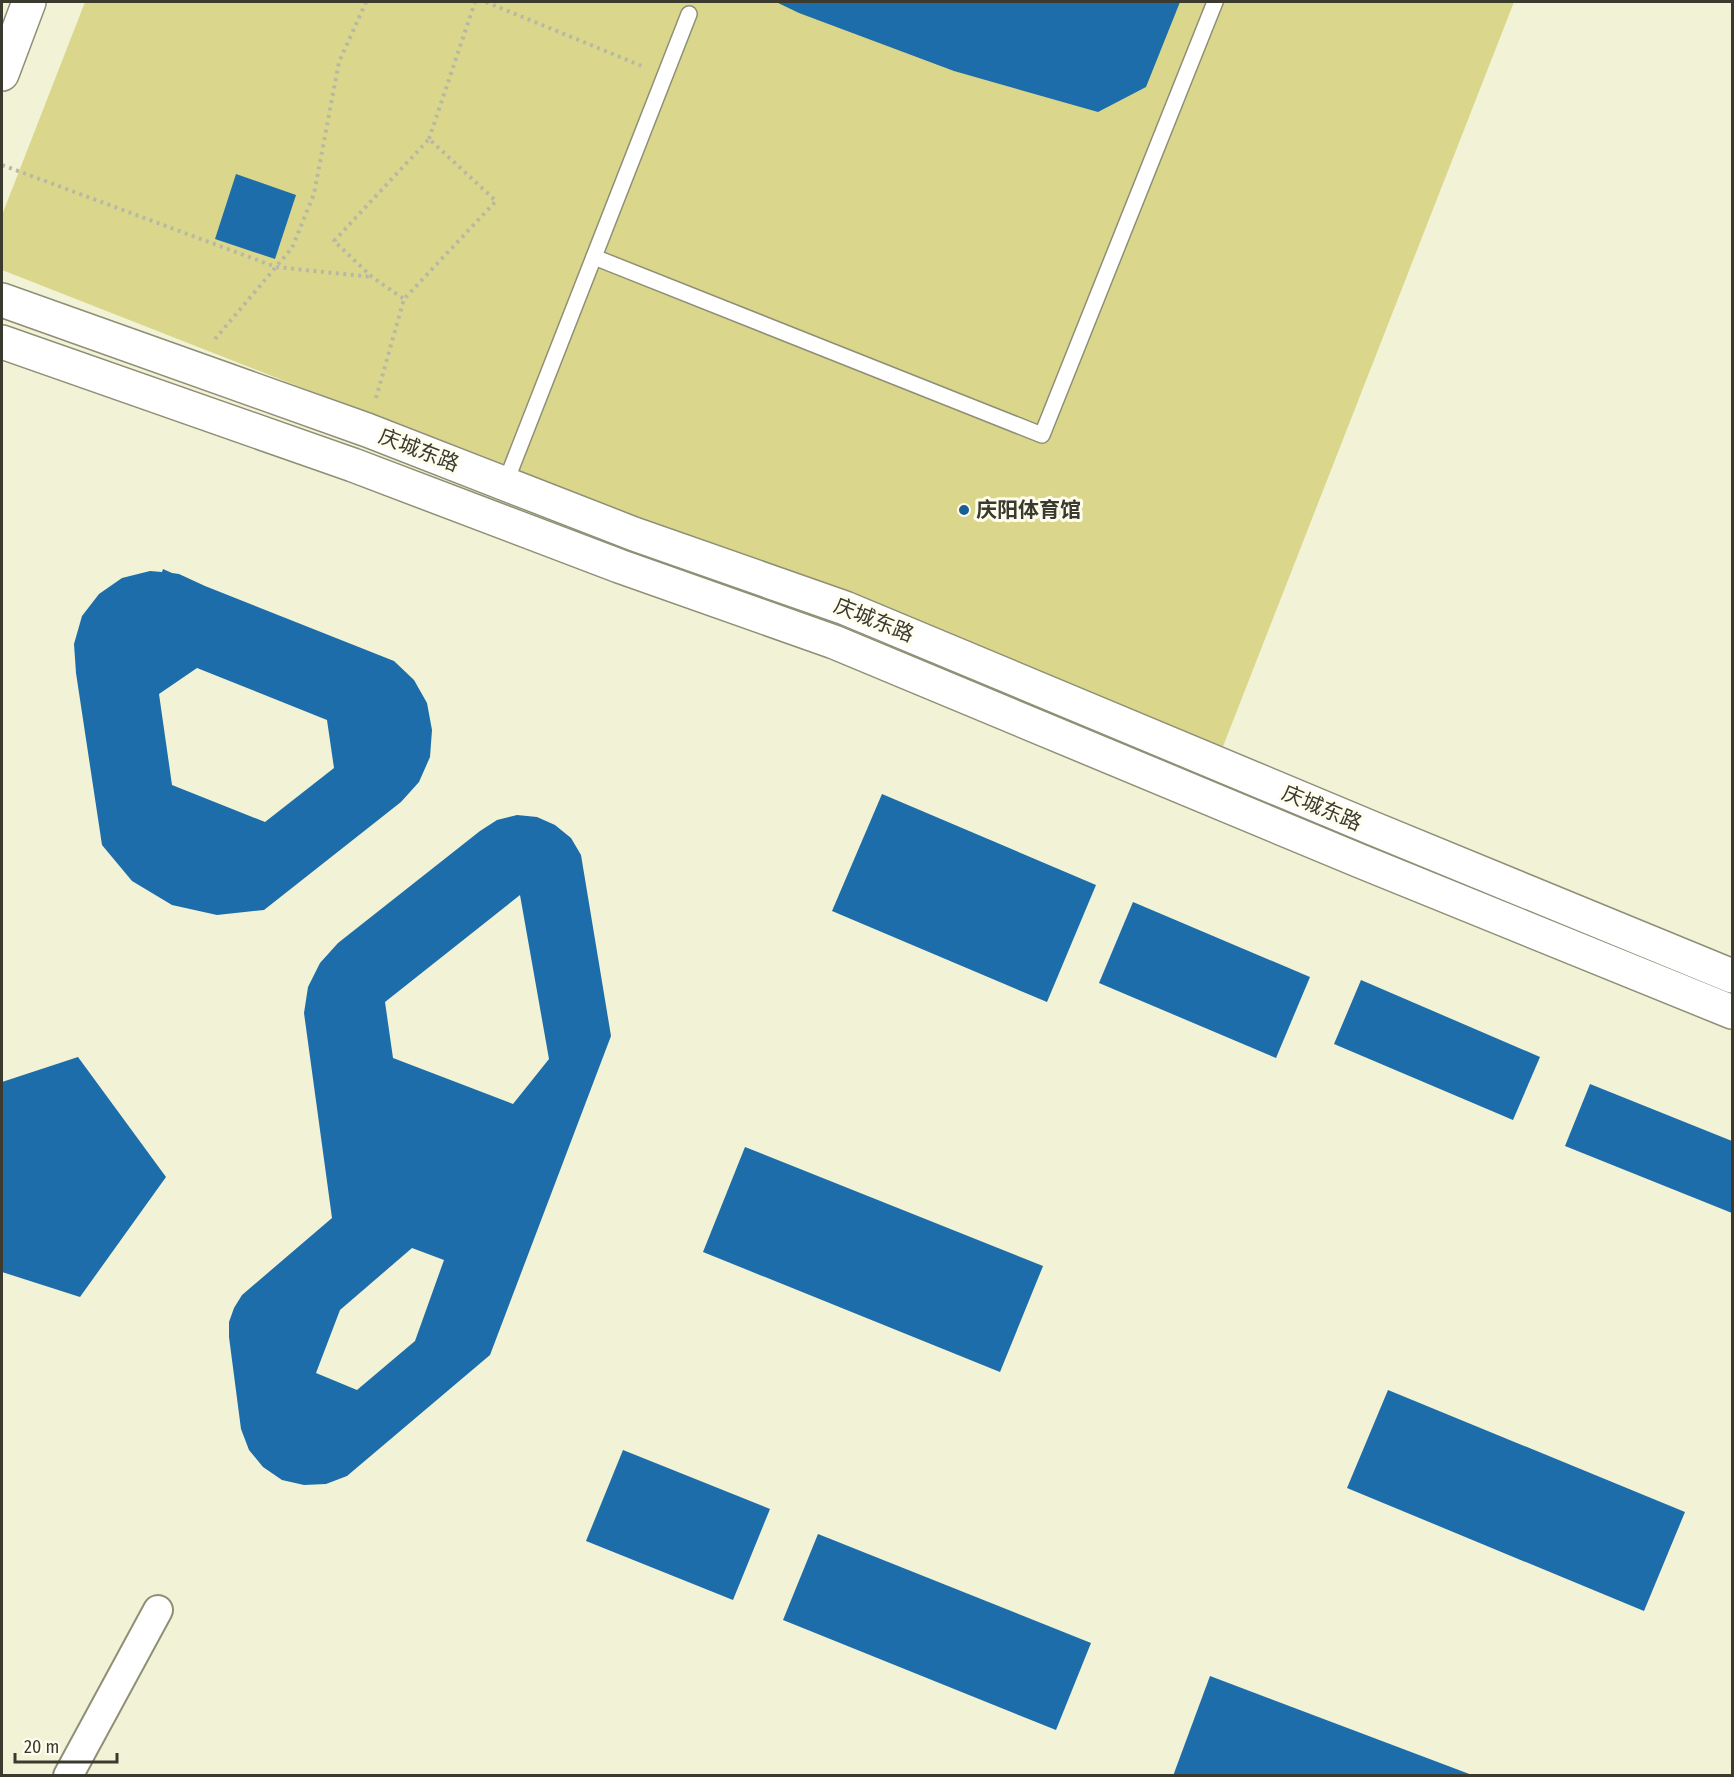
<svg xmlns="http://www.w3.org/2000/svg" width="1734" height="1777" viewBox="0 0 1734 1777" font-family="'Fira Sans Condensed','Noto Sans SC',sans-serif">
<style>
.green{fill:#dad78d}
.building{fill:#1c6da9;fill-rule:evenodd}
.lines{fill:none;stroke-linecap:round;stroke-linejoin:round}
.lane-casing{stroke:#8f8f76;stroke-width:18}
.street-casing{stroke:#8f8f76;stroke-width:32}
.secondary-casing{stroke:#8f8f76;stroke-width:36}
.path{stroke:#b9b9a3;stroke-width:4;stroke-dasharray:3 4.5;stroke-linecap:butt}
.lane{stroke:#fff;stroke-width:15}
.street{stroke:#fff;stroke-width:28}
.secondary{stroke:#fff;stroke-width:33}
.poi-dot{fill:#1a6094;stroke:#fffeee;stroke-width:2}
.labels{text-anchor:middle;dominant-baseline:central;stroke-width:6;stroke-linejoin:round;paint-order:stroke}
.street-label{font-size:21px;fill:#3a3a2f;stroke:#fffeee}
.poi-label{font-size:21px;font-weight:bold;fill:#3a3a2f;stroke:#fffeee;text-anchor:start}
</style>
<rect width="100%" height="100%" fill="#f2f2d7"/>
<path class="green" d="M85,2H1514L1222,749L2,270V215Z"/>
<g class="building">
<path d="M776,2H1180L1146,87L1098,112L954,71L799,13Z"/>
<path d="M236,174L296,195L275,259L215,239Z"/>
<path d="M163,569L172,573L179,574L205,586L394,661L414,680L427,703L432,730L430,757L419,782L401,802L264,910L217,915L172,905L132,881L102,845L76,673L74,644L82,616L99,594L122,578L150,571L162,572ZM197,668L327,720L334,768L265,822L172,785L159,694Z"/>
<path d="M882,794L1096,885L1047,1002L832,911Z"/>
<path d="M517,815L537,817L555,825L571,838L581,855L611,1036L490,1355L347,1476L326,1484L304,1485L282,1480L263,1467L249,1450L241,1429L229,1337V1322L234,1308L242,1295L332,1218L304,1013L308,987L320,963L338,943L480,831L497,820ZM520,895L549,1059L513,1104L393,1058L385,1002ZM412,1248L444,1260L415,1341L357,1390L316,1373L340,1310Z"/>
<path d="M1133,902L1310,977L1276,1058L1099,983Z"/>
<path d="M1361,980L1540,1057L1513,1120L1334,1044Z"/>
<path d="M78,1057L166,1177L80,1297L2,1272V1082Z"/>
<path d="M1590,1084L1732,1141V1213L1565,1146Z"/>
<path d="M745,1147L1043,1266L1000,1372L703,1252Z"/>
<path d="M1388,1390L1685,1512L1644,1611L1347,1488Z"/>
<path d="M623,1450L770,1509L733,1600L586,1541Z"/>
<path d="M818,1534L1091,1643L1056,1730L783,1620Z"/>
<path d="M1210,1676L1472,1775V1776H1173Z"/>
</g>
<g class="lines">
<defs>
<g id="lane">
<path d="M594,257L1042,435L1215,2"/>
<path d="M505,484L689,14"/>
</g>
<path id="street" d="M68,1776L158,1610"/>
<g id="secondary">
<path d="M2,74L29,2"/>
<path d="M2,300L367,430L634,534L845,608L1372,828L1732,976"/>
<path d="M2,342L353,465L619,566L834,642L1360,861L1732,1012"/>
</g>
</defs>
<use href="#lane" class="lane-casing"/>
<use href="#street" class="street-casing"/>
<use href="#secondary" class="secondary-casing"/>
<g class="path">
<path d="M486,2L642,66"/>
<path d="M429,139L475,2"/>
<path d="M2,165L276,267L372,277"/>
<path d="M215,339L292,248L314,194L339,62L366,2"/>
<path d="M376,398L404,299L496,201L429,139L334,241L372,277L404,299"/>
</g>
<use href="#lane" class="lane"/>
<use href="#street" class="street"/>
<use href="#secondary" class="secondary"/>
</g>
<circle class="poi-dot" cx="964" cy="510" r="6"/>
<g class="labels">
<g class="street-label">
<text transform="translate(419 450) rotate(21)">庆城东路</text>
<text transform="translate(874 620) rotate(22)">庆城东路</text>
<text transform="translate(1322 808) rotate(23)">庆城东路</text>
</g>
<g class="poi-label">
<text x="976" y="510">庆阳体育馆</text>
</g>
</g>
<rect width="1734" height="1777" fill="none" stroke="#3a3a2f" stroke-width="6"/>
<path d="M15 1753v9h102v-9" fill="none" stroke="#3a3a2f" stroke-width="3"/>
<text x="24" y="1753" font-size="18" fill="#3a3a2f" stroke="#fffeee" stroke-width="4.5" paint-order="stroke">20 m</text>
</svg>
